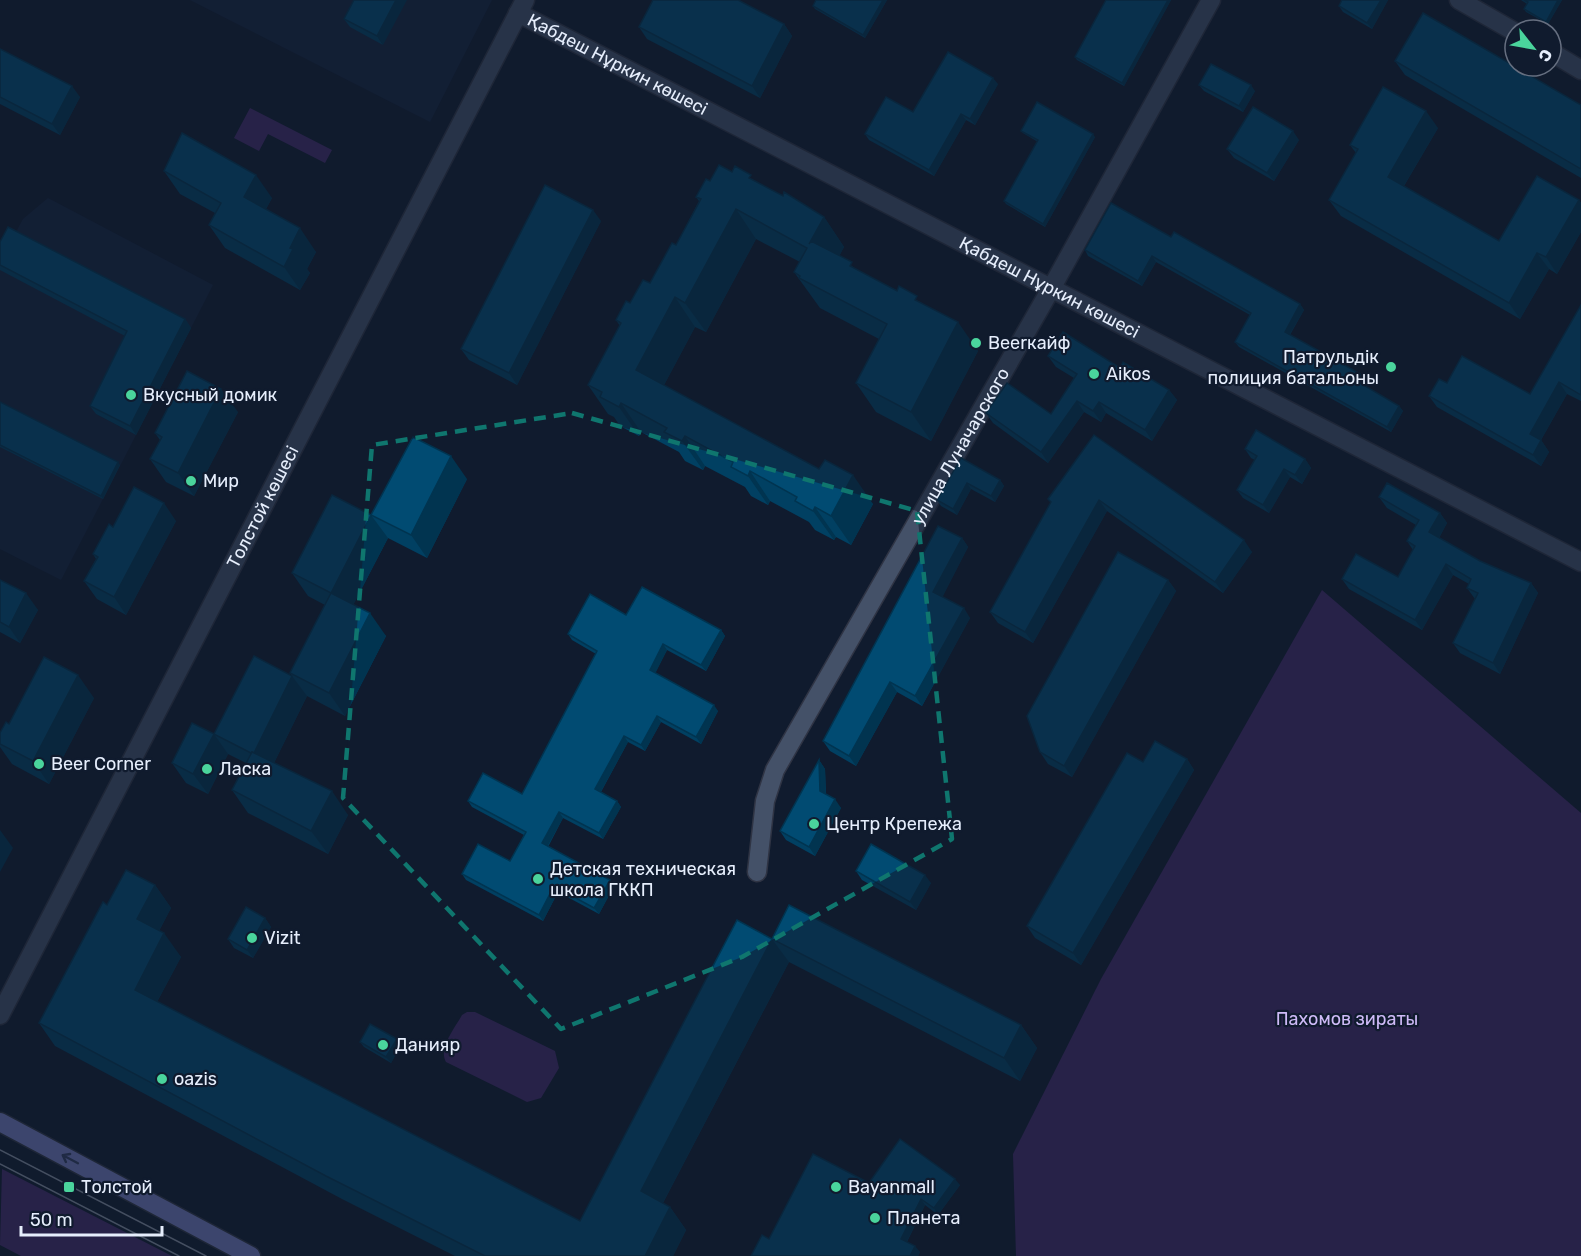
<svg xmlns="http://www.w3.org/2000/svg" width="1581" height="1256" viewBox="0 0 1581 1256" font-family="Rubik,sans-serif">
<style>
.built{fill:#15243d}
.green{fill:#442a69}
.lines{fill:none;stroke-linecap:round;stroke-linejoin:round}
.minor-casing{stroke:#2f3444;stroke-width:21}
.tertiary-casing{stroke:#2f3444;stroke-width:21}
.secondary-casing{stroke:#2f3444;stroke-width:21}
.primary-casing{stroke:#2f3444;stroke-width:21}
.minor{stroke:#445168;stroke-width:18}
.tertiary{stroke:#445168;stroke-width:18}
.secondary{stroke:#445168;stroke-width:18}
.primary{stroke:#7279ba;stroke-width:18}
.tram{stroke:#848d9e;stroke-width:1.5}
.wall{fill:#014062}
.shaded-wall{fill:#013450}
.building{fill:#014b72;stroke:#013450;stroke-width:1.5}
.oneway{stroke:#323c5f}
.marked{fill:none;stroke:#0f766e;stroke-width:4.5;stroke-dasharray:12 8;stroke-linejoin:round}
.poi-dot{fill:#4ad49c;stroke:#101b2e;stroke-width:2}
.labels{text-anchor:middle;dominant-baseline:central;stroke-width:4.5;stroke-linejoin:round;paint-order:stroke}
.street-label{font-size:18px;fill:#e6eefc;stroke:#101b2e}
.poi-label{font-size:18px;fill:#e6eefc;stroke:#101b2e;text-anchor:start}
.park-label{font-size:18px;fill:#cebaf7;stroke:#101b2e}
</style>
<rect width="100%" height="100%" fill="#101b2e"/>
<g class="built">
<path d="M190,0H492L430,122Z"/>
<path d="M48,198L213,285L174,361L96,414L136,435L61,580L0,549V262L23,219Z"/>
</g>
<g class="green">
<path d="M250,108L332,150L325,163L268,134L259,151L234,138Z"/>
<path d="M1322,590L1581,813V1256H1016L1013,1154L1101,979Z"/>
<path d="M467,1012H475L555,1051L559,1068L541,1098L527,1102L446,1062C438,1048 455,1028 462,1015Z"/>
<path d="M2,1169L172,1256H21L0,1245Z"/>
</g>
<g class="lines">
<defs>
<g id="minor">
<path id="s1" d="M518,13L1581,562"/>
<path id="s2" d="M757,872L765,801L775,770L1052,287L1211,0"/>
</g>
<g id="tertiary">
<path d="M1459,0L1515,32"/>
<path d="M1551,52L1581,70"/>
</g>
<g id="secondary">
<path id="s3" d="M0,1015L525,0"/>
</g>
<path id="primary" d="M0,1122L251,1256"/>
</defs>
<use href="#minor" class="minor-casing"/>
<use href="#tertiary" class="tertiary-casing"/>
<use href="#secondary" class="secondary-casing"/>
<use href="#primary" class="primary-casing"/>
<use href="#minor" class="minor"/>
<use href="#tertiary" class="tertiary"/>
<use href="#secondary" class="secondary"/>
<use href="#primary" class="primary"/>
<g class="tram">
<path d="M0,1150L206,1256"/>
<path d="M0,1164L179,1256"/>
</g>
</g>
<g class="wall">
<path d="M354,0L383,45L350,27L344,19Z"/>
<path d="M887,0L865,38L815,9L813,6Z"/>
<path d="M1106,0H1171L1124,86L1077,60L1075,57Z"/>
<path d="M1342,0H1388L1372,29L1343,12L1339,6Z"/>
<path d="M1521,0H1562L1548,24L1526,12L1524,9L1527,4Z"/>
<path d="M784,24L792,36L760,98L647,39L639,27Z"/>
<path d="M0,49L80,97L60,135L0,104Z"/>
<path d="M1395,61L1581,105V178L1405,75Z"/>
<path d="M998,84L975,125L966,120L934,176L869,140L865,134L913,112Z"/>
<path d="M1199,85L1255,91L1243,112L1204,91Z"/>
<path d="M1438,128L1404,186L1499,241L1579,200L1581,203V232L1557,274L1549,269L1520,319L1341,216L1329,200L1356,153L1350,145Z"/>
<path d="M1021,131L1095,137L1045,227L1006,204L1004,201L1038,142L1023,133Z"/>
<path d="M1299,140L1274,181L1234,158L1227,149Z"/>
<path d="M164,171L272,198L266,209L316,252L307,269L310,273L300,290L225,248L209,225L215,213L180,194Z"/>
<path d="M732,172L755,181L824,217L844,247L839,256L857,270L922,303L978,351L931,441L876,412L856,383L879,339L820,308L794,272L800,262L756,239L706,332L695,327L664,385L873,504L851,545L836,537L834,540L815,530L809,522L770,501L768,505L751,496L745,487L705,466L703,470L685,461L679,452L641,432L639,436L620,426L614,417L608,414L588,385L620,326L616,320L650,283L676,245L699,201L696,197L710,181Z"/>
<path d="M601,221L517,385L469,360L461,349Z"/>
<path d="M1171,237L1300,304L1304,310L1290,335L1367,381L1365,386L1399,406L1403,411L1391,432L1239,347L1235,342L1250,315L1156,262L1142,286L1088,256L1085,250Z"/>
<path d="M0,242L185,319L191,328L136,435L96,414L90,406L125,336L0,270Z"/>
<path d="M1581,305V401L1567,394L1541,440L1549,452L1541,466L1437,407L1429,396L1447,383L1530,394Z"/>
<path d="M1048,356L1120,368L1169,390L1177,400L1152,441L1106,413L1101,422L1084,412L1048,463L993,423L986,413L1051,414L1074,378L1056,367Z"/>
<path d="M0,402L120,465L103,499L0,447Z"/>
<path d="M238,412L194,496L166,482L150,459L160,440L155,433Z"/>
<path d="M1094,435L1252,552L1223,593L1107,511L1033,643L998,623L990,612L1051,503L1048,499Z"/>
<path d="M1245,449L1305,459L1311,468L1302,484L1290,477L1269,513L1243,498L1237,490L1255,460L1251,458Z"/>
<path d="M961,458L1000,480L1004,486L995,502L971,489L957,515L941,506L937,500Z"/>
<path d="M467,479L427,558L388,538L353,605L386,636L345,716L307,696L274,763L348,815L328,854L248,813L232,790L246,763L228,754L208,794L186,783L172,763L214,734L292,676L290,673L325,605L308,596L292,573L371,515Z"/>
<path d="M1379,497L1440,513L1447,523L1439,538L1480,561L1531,583L1538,593L1500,674L1460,653L1453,643L1475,599L1467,588L1469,584L1453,575L1422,630L1349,589L1342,579L1398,577L1413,550L1407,541L1416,525L1387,508Z"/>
<path d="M176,521L126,615L97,599L84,581L96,559L93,554L113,527Z"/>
<path d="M962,538L968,547L942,597L970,618L922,706L897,692L856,766L830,751L823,741Z"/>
<path d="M0,580L38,610L20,643L0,632Z"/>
<path d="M1168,580L1176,591L1072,777L1048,764L1040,752Z"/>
<path d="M626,615L721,630L725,636L706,671L667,650L655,673L718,711L701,744L661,722L645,751L628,742L601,792L617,801L621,807L603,839L563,818L548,847L614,886L599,914L558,892L543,921L466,880L462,874L510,861L524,835L472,807L468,801L522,794L596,654L572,640L568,634Z"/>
<path d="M94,698L49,784L12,764L0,747V733L9,724Z"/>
<path d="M1187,759L1194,770L1081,965L1035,938L1027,926L1143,762Z"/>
<path d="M819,760L825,769L826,794L841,808L815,856L786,840L780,831Z"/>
<path d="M856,871L931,883L916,910L862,880Z"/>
<path d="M155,885L171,908L159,931L181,957L157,1002L580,1221L772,939L1021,1025L1037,1048L1020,1081L789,962L663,1203L670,1207L686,1230L673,1256H455L342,1199L55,1046L39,1023L107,905Z"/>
<path d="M265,918L271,927L253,958L234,948L228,939Z"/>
<path d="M360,1042L401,1045L391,1063L364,1047Z"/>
<path d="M869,1183L960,1185L938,1215L925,1205L907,1242L920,1252L918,1256H751L769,1239Z"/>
</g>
<g class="shaded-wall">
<path d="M396,0H407L383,45L377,36Z"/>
<path d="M883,0H887L865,38L863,35Z"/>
<path d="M1168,0H1171L1124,86L1122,83Z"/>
<path d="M1381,0H1388L1372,29L1367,23Z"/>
<path d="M1558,0H1562L1548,24L1546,22Z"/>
<path d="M784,24L792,36L760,98L752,86Z"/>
<path d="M993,78L998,84L975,125L970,119Z"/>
<path d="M1251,85L1255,91L1243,112L1239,106Z"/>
<path d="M72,86L80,97L60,135L52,124Z"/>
<path d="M1426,111L1438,128L1399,194L1388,177Z"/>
<path d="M961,114L966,120L934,176L929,170Z"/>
<path d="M1293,131L1299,140L1274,181L1267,173Z"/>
<path d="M1093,134L1095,137L1045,227L1043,224Z"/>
<path d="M256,175L272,198L260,220L244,197Z"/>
<path d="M1579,200L1581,203V232L1557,274L1546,257Z"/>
<path d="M736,209L756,239L706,332L685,303Z"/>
<path d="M593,210L601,221L517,385L509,373Z"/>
<path d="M824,217L844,247L830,274L809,244Z"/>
<path d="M300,228L316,252L307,269L310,273L300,290L284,267L290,248Z"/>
<path d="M1537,253L1549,269L1520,319L1509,303Z"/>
<path d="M1152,256L1156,262L1142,286L1138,281Z"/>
<path d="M675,297L695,327L656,400L636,370Z"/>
<path d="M1300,304L1304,310L1288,337L1285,332Z"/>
<path d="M185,319L191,328L136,435L130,426Z"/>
<path d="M958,322L978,351L931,441L911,412Z"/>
<path d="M1364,376L1367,381L1364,388L1360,383Z"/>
<path d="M1559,382L1567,394L1538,445L1530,434Z"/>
<path d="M221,389L238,412L194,496L178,473Z"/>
<path d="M1169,390L1177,400L1152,441L1145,430Z"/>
<path d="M1077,401L1084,412L1048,463L1041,452Z"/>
<path d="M1099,402L1106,413L1101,422L1093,411Z"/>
<path d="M621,403L641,432L639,436L619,407Z"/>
<path d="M1399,406L1403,411L1391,432L1387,427Z"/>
<path d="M685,436L705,466L703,470L682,441Z"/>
<path d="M1541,440L1549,452L1541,466L1533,455Z"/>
<path d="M451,456L467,479L427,558L411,535Z"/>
<path d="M1305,459L1311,468L1302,484L1295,475Z"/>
<path d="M118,462L120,465L103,499L101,496Z"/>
<path d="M1284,469L1290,477L1269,513L1263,505Z"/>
<path d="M750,471L770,501L768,505L748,476Z"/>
<path d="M853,475L873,504L851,545L831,516Z"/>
<path d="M1000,480L1004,486L995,502L991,496Z"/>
<path d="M967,483L971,489L957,515L953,509Z"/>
<path d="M1099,500L1107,511L1033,643L1025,632Z"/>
<path d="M164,503L176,521L126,615L114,597Z"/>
<path d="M815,507L836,537L834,540L813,511Z"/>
<path d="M1440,513L1447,523L1436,543L1429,532Z"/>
<path d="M371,515L388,538L347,617L331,593Z"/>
<path d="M962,538L968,547L940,602L933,592Z"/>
<path d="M1244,540L1252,552L1223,593L1215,582Z"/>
<path d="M1446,564L1453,575L1422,630L1415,620Z"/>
<path d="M1168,580L1176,591L1072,777L1064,766Z"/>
<path d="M1531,583L1538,593L1500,674L1493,663Z"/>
<path d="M26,593L38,610L20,643L9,627Z"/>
<path d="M964,608L970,618L922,706L915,696Z"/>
<path d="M370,613L386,636L345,716L329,693Z"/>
<path d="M721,630L725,636L706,671L701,665Z"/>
<path d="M663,644L667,650L654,676L650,670Z"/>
<path d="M78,675L94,698L49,784L33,761Z"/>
<path d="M292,676L307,696L268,775L253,754Z"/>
<path d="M890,682L897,692L856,766L849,756Z"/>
<path d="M714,705L718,711L701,744L696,737Z"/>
<path d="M657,716L661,722L645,751L641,745Z"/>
<path d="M214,734L228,754L208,794L193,774Z"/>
<path d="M624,736L628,742L599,795L595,789Z"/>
<path d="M1187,759L1194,770L1081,965L1073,953Z"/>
<path d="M819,760L825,769L826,800L820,791Z"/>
<path d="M332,791L348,815L328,854L311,831Z"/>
<path d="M835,799L841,808L815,856L809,847Z"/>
<path d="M617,801L621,807L603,839L599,833Z"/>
<path d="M559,812L563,818L546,849L542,843Z"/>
<path d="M0,830L13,848L0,872Z"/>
<path d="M925,875L931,883L916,910L910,902Z"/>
<path d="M610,880L614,886L599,914L594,908Z"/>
<path d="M155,885L171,908L153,942L137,919Z"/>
<path d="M554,886L558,892L543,921L539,915Z"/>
<path d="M265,918L271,927L253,958L247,950Z"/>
<path d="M164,933L181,957L151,1013L135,990Z"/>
<path d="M772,939L789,962L657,1214L641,1191Z"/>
<path d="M1021,1025L1037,1048L1020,1081L1004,1058Z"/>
<path d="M397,1039L401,1045L391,1063L386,1057Z"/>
<path d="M955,1179L960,1185L938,1215L934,1208Z"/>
<path d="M921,1199L925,1205L905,1245L901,1239Z"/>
<path d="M670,1207L686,1230L673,1256H645Z"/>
<path d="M915,1246L920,1252L918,1256H910Z"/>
</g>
<g class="building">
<path d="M354,0H396L377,36L344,19Z"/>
<path d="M653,0H738L784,24L752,86L639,27Z"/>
<path d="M816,0H883L863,35L813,6Z"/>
<path d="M1106,0H1168L1122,83L1075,57Z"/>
<path d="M1342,0H1381L1367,23L1339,6Z"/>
<path d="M1524,0H1558L1546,22L1524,9L1528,2Z"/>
<path d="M1423,13L1581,105V169L1395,61Z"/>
<path d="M0,49L72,86L52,124L0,97Z"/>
<path d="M948,52L993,78L970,119L961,114L929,170L865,134L886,97L913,112Z"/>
<path d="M1211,64L1251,85L1239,106L1199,85Z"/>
<path d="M1383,87L1426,111L1388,177L1499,241L1537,176L1579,200L1546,257L1537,253L1509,303L1329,200L1358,149L1350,145Z"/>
<path d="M1037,102L1093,134L1043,224L1004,201L1038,140L1021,131Z"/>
<path d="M1253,107L1293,131L1267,173L1227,149Z"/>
<path d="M182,133L256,175L244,197L300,228L290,248L293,249L284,267L209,225L221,203L164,171Z"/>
<path d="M719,165L732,172L735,166L751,175L749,178L783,196L784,192L824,217L809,244L811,241L852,262L850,266L897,291L899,286L917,296L915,300L958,322L911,412L856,383L887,324L799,278L800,276L794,272L807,248L736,209L685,303L675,297L636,370L819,469L825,460L853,475L831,516L815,507L813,511L795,501L797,497L750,471L748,476L731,467L733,462L685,436L682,441L664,432L667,428L621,403L619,407L600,397L602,392L588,385L621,323L616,320L626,301L630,303L643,280L650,283L672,243L676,245L701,199L696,197L706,179L710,181Z"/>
<path d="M545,185L593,210L509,373L461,349Z"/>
<path d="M1111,203L1171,237L1174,232L1300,304L1285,332L1364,376L1360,383L1399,406L1387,427L1235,342L1251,313L1152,256L1138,281L1085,250Z"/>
<path d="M8,227L185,319L130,426L90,406L127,331L0,265V242Z"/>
<path d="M1581,305V395L1559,382L1530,434L1541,440L1533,455L1429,396L1439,379L1447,383L1462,356L1530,394Z"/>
<path d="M1063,332L1120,368L1123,362L1169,390L1145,430L1099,402L1093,411L1077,401L1041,452L986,413L1007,383L1051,414L1077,374L1048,356Z"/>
<path d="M187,371L221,389L178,473L150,459L162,437L155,433Z"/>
<path d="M0,402L118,462L101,496L0,445Z"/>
<path d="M1256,430L1305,459L1295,475L1284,469L1263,505L1237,490L1257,456L1245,449Z"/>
<path d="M1094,435L1244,540L1215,582L1099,500L1025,632L990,612L1051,502L1048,499Z"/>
<path d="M413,437L451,456L411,535L371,515Z"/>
<path d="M961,458L1000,480L991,496L967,483L953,509L937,500Z"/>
<path d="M1387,483L1440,513L1429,532L1480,561L1531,583L1493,663L1453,643L1478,593L1467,588L1471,579L1446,564L1415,620L1342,579L1356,554L1398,577L1415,546L1407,541L1419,520L1379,497Z"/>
<path d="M134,487L164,503L114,597L84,581L98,557L93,554L109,524L113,527Z"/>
<path d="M332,495L371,515L331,593L292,573Z"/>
<path d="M938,526L962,538L933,592L964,608L915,696L890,682L849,756L823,741Z"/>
<path d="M1118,552L1168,580L1064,766L1040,752L1027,716Z"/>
<path d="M0,580L26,593L9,627L0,622Z"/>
<path d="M642,587L721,630L701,665L663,644L650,670L714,705L696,737L657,716L641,745L624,736L595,789L617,801L599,833L559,812L542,843L610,880L594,908L554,886L539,915L462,874L478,844L510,861L526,832L468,801L483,773L522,794L597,651L568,634L590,594L626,615Z"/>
<path d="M331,593L370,613L329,693L290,673Z"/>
<path d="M254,656L292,676L254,753L252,752L251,753L214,734L193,774L172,763L192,723L214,734Z"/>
<path d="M44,657L78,675L33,761L0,744V733L6,722L9,724Z"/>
<path d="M1155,741L1187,759L1073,953L1027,926L1127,753L1143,762Z"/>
<path d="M252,752L332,791L311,831L232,790Z"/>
<path d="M819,760L820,791L835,799L809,847L780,831Z"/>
<path d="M871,844L925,875L910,902L856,871Z"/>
<path d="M126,870L155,885L137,919L164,933L135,990L580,1221L737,920L772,939L641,1191L670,1207L645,1256H485L326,1176L39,1023L103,902L107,905Z"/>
<path d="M789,905L1021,1025L1004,1058L772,939Z"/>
<path d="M246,907L265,918L247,950L228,939Z"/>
<path d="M370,1024L397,1039L386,1057L360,1042Z"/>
<path d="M900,1139L955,1179L934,1208L921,1199L901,1239L915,1246L910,1256H751L762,1235L769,1239L813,1154L869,1183Z"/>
</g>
<defs><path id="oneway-shaft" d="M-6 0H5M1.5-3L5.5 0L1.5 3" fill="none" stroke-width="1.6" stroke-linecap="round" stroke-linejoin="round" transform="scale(1.5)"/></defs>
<use class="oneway" href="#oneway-shaft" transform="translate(70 1159) rotate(-152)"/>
<path d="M0 0H1581V1256H0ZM572,413L917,511L952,839L742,957L561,1029L343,798L372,445Z" fill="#101b2e" fill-opacity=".55" fill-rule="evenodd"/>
<path class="marked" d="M572,413L917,511L952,839L742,957L561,1029L343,798L372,445Z"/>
<g class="poi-dot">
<circle cx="976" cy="343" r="6"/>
<circle cx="1391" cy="367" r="6"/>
<circle cx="1094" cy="374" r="6"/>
<circle cx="131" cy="395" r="6"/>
<circle cx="191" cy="481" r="6"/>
<circle cx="39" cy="764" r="6"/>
<circle cx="207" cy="769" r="6"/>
<circle cx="814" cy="824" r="6"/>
<circle cx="538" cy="879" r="6"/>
<circle cx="252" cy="938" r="6"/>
<circle cx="383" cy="1045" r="6"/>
<circle cx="162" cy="1079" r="6"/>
<rect x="63" y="1181" width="12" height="12" rx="3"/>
<circle cx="836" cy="1187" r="6"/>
<circle cx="875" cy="1218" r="6"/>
</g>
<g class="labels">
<g class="street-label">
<text stroke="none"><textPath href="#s1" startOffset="112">Қабдеш Нұркин көшесі</textPath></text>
<text stroke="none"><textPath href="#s1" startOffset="598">Қабдеш Нұркин көшесі</textPath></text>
<text stroke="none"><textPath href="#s2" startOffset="477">улица Луначарского</textPath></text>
<text stroke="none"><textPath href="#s3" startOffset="572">Толстой көшесі</textPath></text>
</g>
<g class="poi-label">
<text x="988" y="343">Beerкайф</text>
<text x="1379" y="357" text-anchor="end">Патрульдік<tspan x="1379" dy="21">полиция батальоны</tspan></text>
<text x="1106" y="374">Aikos</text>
<text x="143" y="395">Вкусный домик</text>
<text x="203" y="481">Мир</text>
<text x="51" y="764">Beer Corner</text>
<text x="219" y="769">Ласка</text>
<text x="826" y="824">Центр Крепежа</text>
<text x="550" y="869">Детская техническая<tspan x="550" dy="21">школа ГККП</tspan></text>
<text x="264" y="938">Vizit</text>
<text x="395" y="1045">Данияр</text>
<text x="174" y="1079">oazis</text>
<text x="81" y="1187">Толстой</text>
<text x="848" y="1187">Bayanmall</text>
<text x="887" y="1218">Планета</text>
</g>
<g class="park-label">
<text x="1347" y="1019">Пахомов зираты</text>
</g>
</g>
<g transform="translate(1533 48) rotate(121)"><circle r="28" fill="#101b2e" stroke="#666f80" stroke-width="1.5"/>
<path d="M0-4.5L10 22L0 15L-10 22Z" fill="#4ad49c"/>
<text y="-9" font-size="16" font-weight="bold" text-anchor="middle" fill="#e6eefc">С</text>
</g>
<path d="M21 1226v9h141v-9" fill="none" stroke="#e6eefc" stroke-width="3"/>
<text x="30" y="1226" font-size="18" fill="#e6eefc" stroke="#101b2e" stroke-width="4.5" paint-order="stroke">50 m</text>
</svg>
